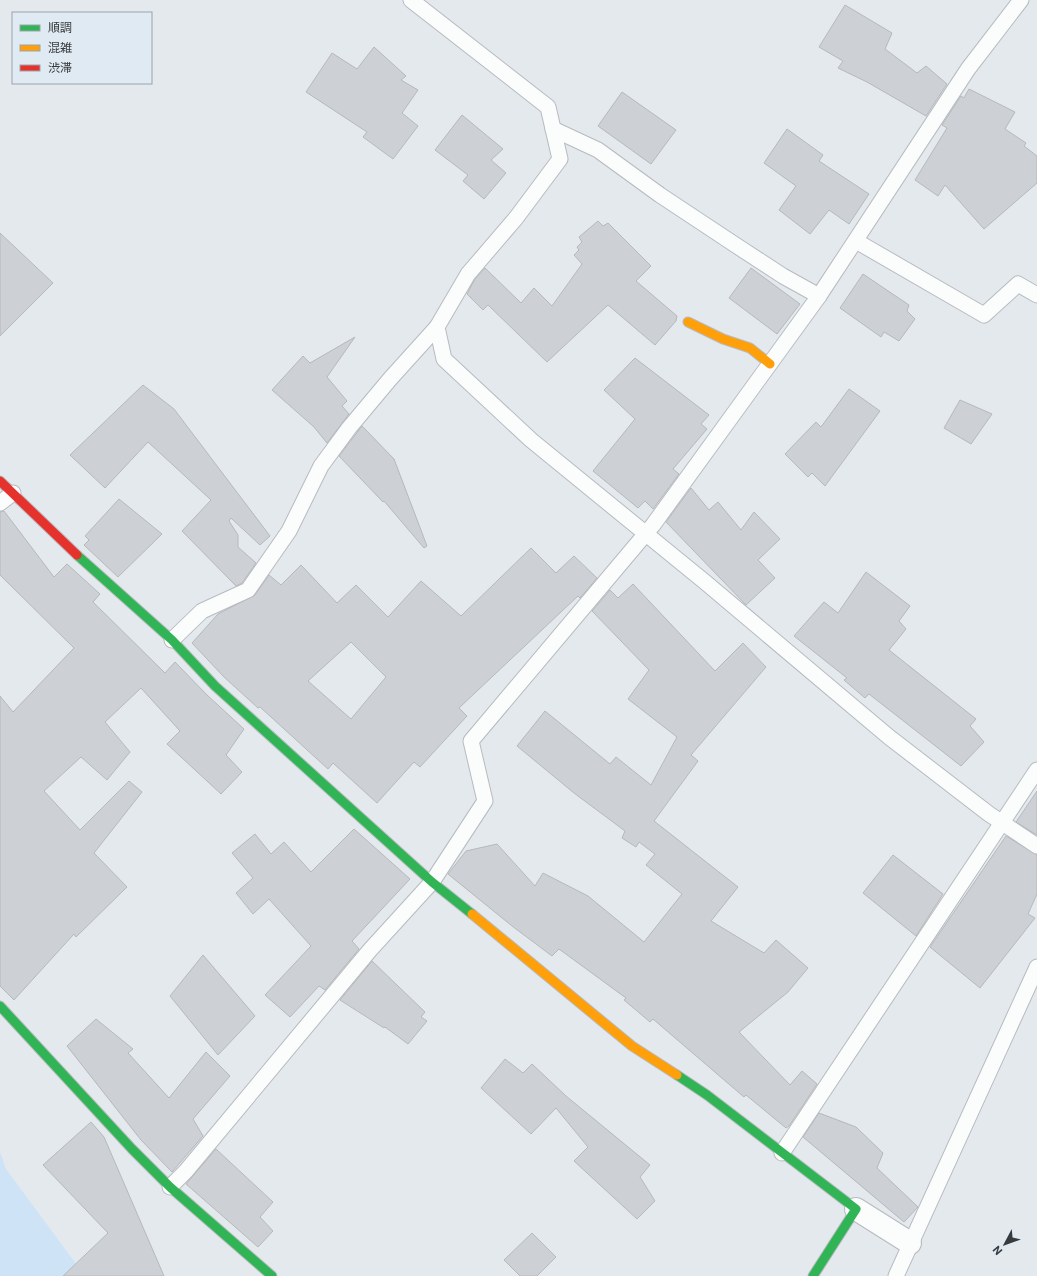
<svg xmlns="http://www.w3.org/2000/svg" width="1037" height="1276" viewBox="0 0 1037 1276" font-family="Roboto,'Noto Sans JP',sans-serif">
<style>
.green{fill:#cee3f6}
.building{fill:#cdd1d5;stroke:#b5b9bc;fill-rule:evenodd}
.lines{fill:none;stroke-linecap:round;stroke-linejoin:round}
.lane-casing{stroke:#b7bbbf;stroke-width:17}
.street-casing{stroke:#b7bbbf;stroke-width:24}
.fast-casing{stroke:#b7bbbf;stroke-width:11}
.slow-casing{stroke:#b7bbbf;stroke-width:11}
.jam-casing{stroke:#b7bbbf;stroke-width:11}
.lane{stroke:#fbfcfc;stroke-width:15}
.street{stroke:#fbfcfc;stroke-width:22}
.fast{stroke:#30b455;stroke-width:9}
.slow{stroke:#ff9f0a;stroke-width:9}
.jam{stroke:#e5322d;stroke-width:9}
</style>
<rect width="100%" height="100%" fill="#e4e9ee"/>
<path class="green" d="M0,1152L6,1169L85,1276H0Z"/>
<g class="building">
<path d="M845,5L892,33L885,49L917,73L926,66L947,84L926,116L867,82L838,68L843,61L819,47Z"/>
<path d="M374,47L406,76L401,80L418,90L402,113L418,126L393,159L363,137L367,132L306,92L332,53L357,69Z"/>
<path d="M969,89L1015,112L1005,129L1026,143L1024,146L1037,156V183L984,229L945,185L938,196L915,180L947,128L942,125L961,96L964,98Z"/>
<path d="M622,92L676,130L651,164L598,126Z"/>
<path d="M462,115L503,149L491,160L506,173L484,199L463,181L468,175L435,150Z"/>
<path d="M787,129L823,155L819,161L869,194L849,224L829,210L810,234L779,210L796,186L764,163Z"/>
<path d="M598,221L603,226L608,223L651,266L636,281L677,316L676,321L655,345L608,305L547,362L488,305L483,310L467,294L475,279L485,268L521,303L534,288L552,306L582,264L574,255L579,250L577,247L582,242L579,237Z"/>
<path d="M0,233L53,283L0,336Z"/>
<path d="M751,268L800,304L777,334L729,298Z"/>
<path d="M863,274L909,305L907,311L915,319L899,341L884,332L881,337L840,308Z"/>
<path d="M355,337L327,377L347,401L342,406L349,414L327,443L314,427L272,390L303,356L310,363Z"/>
<path d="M635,358L709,415L701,424L707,429L673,469L679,474L653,509L645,501L638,508L593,471L635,419L604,390Z"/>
<path d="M143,385L174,409L270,536L260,545L231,518L229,521L238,535V547L256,563L242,583L236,586L182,531L211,500L148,442L105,488L70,455Z"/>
<path d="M849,389L880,411L825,486L812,473L808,477L785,454L816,422L821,427Z"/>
<path d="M960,400L992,414L971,444L944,428Z"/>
<path d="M362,426L394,459L427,546L424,548L384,501L383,502L339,456Z"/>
<path d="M691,488L709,510L718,502L741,530L754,512L780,539L758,560L775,578L746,605L666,522Z"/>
<path d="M119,499L162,534L118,577L84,545L89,540L85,536Z"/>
<path d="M4,511L54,577L67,564L100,594L93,602L165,673L175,662L207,695L244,729L226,755L242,772L221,794L167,744L180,731L141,688L105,722L130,752L107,780L81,757L44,791L80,830L129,781L142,792L94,853L127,887L76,937L74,934L14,1000L0,986V696L13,712L74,648L0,575V512Z"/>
<path d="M531,548L556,573L574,556L597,578L580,598L578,596L459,708L467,716L420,767L414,762L377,803L333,763L328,769L260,707L258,708L224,677L192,643L218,614L255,595L269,575L281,585L301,565L337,603L356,585L388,617L421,581L461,616ZM351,642L386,677L351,719L308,681Z"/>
<path d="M866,572L910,606L899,621L906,629L889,650L976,719L970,726L984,742L961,766L869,694L865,698L844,680L847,678L794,636L824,602L838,613Z"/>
<path d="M633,584L715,671L743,643L766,667L691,755L698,761L654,821L738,887L711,921L764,953L776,940L808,968L788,992L739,1032L790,1085L802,1071L817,1084L789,1126L786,1128L746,1095L744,1097L653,1019L650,1022L624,1000L626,998L559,949L552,956L512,926L448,874L466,851L497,844L535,886L543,873L588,896L644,942L682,894L646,865L655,854L639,842L636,847L622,838L625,831L574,793L517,746L545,711L610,764L616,757L651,785L677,737L628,699L649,670L592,611L610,590L618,598Z"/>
<path d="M1037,791V835L1016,822Z"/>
<path d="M354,829L410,879L352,941L359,949L325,990L319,986L290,1017L265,995L311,946L269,899L253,914L236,893L253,878L232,853L255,834L271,854L284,842L311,872Z"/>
<path d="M1006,836L1037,855V894L1028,914L1035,918L980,988L930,947Z"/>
<path d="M893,855L943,894L916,936L863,893Z"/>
<path d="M203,955L255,1016L218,1055L170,996Z"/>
<path d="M372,961L425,1012L421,1017L427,1021L408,1044L385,1027L384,1028L340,1000Z"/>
<path d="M96,1019L133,1049L128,1053L169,1098L206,1052L230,1076L193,1119L203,1136L172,1172L141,1140L67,1046Z"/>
<path d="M505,1059L523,1073L532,1064L566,1096L650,1165L640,1177L655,1201L637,1219L574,1161L588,1147L556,1108L531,1134L481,1088Z"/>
<path d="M819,1113L856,1127L883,1153L877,1168L918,1207L904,1222L803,1137Z"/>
<path d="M91,1122L104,1137L164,1276H63L108,1233L43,1165Z"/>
<path d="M216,1149L273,1202L260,1217L273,1231L258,1247L186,1184Z"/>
<path d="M532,1233L556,1257L537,1276H520L504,1260Z"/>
</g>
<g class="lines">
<defs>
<g id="lane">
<path d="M411,0L548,107L560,159L516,218L468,274L437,327L444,359L531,440L705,582L889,737L989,814L1037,846"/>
<path d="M553,129L598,150L660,195L737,246L783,276L819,296"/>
<path d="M856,241L984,315L1018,284L1037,295"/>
<path d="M0,503L13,493"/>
<path d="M172,640L202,611L248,590L289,531L321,466L349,428L390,379L437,327"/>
<path d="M782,1153L1037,770"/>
<path d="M170,1187L186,1171L370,950L432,882L485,801L471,741L653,525L819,296L968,69L1021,0"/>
<path d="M896,1276L1037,967"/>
</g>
<path id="street" d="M856,1209L910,1243"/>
<g id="fast">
<path d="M77,555L172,640L215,686L432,882L472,914"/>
<path d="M0,1006L132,1149L170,1187L272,1276"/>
<path d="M677,1075L707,1095L856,1209L813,1276"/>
</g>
<g id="slow">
<path d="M688,322L723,339L750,348L770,364"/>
<path d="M472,914L632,1046L677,1075"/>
</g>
<path id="jam" d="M0,481L77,555"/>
</defs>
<use href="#lane" class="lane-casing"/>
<use href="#street" class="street-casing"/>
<use href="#fast" class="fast-casing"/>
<use href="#slow" class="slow-casing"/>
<use href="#jam" class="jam-casing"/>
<use href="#lane" class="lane"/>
<use href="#street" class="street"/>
<use href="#fast" class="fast"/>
<use href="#slow" class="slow"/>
<use href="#jam" class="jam"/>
</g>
<rect x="12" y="12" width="140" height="72" fill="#e0eaf2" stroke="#9ca4aa"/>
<rect x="20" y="25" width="20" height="6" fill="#30b455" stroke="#9ca4aa"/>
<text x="48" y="32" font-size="12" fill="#373b3e">順調</text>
<rect x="20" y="45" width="20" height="6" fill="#ff9f0a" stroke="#9ca4aa"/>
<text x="48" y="52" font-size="12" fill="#373b3e">混雑</text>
<rect x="20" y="65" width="20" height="6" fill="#e5322d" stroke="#9ca4aa"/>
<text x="48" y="72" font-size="12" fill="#373b3e">渋滞</text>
<g transform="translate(1005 1244) rotate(229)" stroke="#e0eaf2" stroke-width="3" paint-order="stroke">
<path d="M0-3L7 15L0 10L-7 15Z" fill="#373b3e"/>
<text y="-6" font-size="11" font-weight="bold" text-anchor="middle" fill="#373b3e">N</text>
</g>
</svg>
